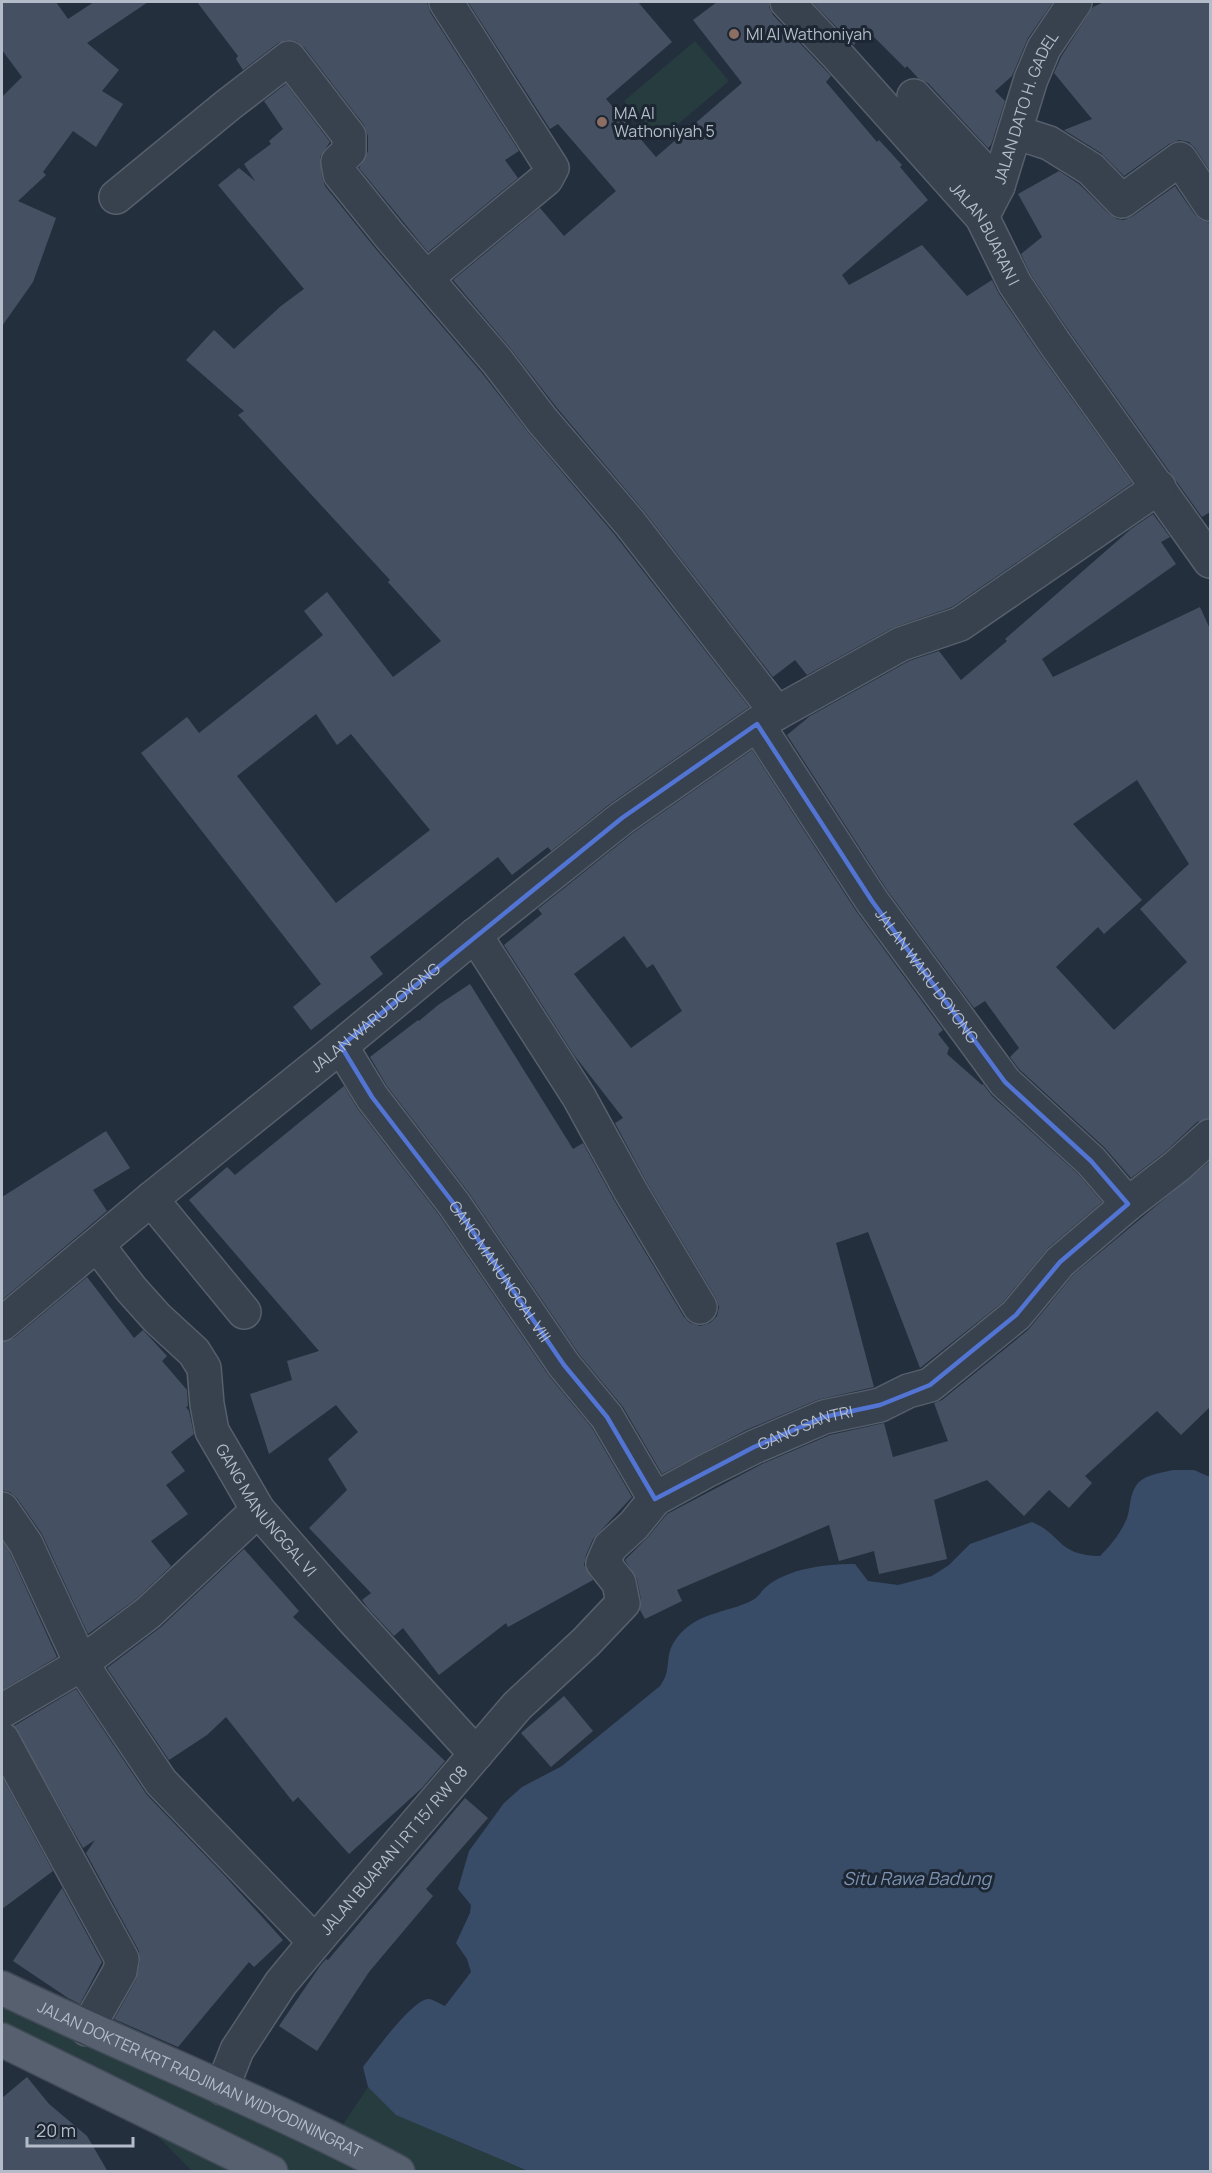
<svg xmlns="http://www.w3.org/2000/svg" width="1212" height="2173" viewBox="0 0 1212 2173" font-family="Manrope,sans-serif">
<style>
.green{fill:#263c3f}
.water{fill:#394c67}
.building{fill:#455162;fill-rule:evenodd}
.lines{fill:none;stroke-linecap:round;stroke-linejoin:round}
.minor-casing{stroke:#565f6c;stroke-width:36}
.major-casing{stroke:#414a57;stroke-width:36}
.minor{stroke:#38414e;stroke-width:33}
.major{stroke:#56606e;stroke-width:33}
.marked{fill:none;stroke:#5274d3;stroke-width:4.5;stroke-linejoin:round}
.education-dot{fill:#8d6e63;stroke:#1d2633;stroke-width:2}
.labels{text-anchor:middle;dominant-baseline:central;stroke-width:6;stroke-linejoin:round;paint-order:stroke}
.poi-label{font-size:16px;fill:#b4bcc9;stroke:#1d2633;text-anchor:start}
.street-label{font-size:16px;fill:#b4bcc9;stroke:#1d2633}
.water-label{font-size:18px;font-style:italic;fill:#7c92b1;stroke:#1d2633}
</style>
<rect width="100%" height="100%" fill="#242f3e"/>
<g class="green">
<path d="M695,41L729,81L658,141L624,101Z"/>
<path d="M2,1988L334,2138L368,2087L397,2115L528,2171H192L120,2098L2,2040Z"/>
</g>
<path class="water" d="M1173,1470H1194L1210,1477V2171H528L396,2115L368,2087L363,2067C373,2054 412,2000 428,1999C433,1999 440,2004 445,2006L471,1972L467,1959L456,1943L470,1913L471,1905L458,1889L469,1851L504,1803L522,1787L562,1766L660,1686C673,1669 663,1657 676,1639C697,1611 726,1614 753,1600C759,1597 762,1590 766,1587C789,1568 826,1564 855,1564L868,1581L898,1585L932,1576L949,1565L970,1544L1032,1522C1063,1535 1056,1555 1100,1556C1111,1545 1121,1533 1127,1518C1131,1506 1129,1494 1138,1483C1147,1474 1162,1473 1173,1470Z"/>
<g class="building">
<path d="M2,2H56L68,19L94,2H148L87,43L119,70L102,91L123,104L96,147L73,131L43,172L46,175L18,201L56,218L33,282L2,326V97L22,77L2,50Z"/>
<path d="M197,2H427L430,12L519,151L505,160L518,178L428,252L359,168L368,151V136L364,125L304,47L296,41L286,40L278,43L243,70L236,59L238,56Z"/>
<path d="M468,2H638L672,42L606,99L656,157L742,83L693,20L717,2H769V7L773,15L831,76L826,82L877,142L879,140L902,165L900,167L928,200L842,275L849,285L922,245L967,296L992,280L999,294L1039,353L1132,483L952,607L892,628L807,675L795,660L773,677L644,511L557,408L511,349L453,280L540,208L564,236L616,191L558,124L550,129Z"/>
<path d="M812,2H1053L1028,38L1012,76L995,91L1005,101L991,145L988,148L928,83L918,78L907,66L905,68L866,29L854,45Z"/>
<path d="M1104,2H1210V171L1195,148L1189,142L1179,140L1169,144L1124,176L1101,153L1064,130L1092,119L1054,73L1061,57L1093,7Z"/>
<path d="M286,84L330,142L320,157L322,177L325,186L375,248L482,373L528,432L615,535L749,707L611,803L551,851L548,847L512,875L498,857L370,957L383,974L311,1030L293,1007L321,984L141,753L187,717L199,733L323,635L304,611L327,592L393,677L441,641L388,582L390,580L238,415L244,411L186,360L214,330L234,349L281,306L304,289L218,185L239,168L255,181L244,164L271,144L269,141L283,129L264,101ZM316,714L337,745L351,734L430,830L336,903L237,776Z"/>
<path d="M1059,171L1079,184L1109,214L1117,219L1124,220L1133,216L1175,186L1195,215L1201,220L1210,223V512L1202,517L1069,331L1031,275L1021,254L1042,237L1018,194Z"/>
<path d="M1153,514L1170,537L1161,542L1176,564L1042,659L1053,677L1200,607L1210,629V1118L1197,1122L1165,1152L1131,1178L1104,1147L1019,1069L1010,1057L1019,1048L985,1001L974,1008L887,890L787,735L810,716L909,661L939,651L961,680L1007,641L1005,639L1131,529ZM1137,780L1189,864L1140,909L1187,962L1114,1030L1056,967L1098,927L1104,934L1142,900L1073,824Z"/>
<path d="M752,750L856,911L943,1030L938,1034L949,1048L947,1054L982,1085L983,1084L992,1096L1078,1174L1102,1202L1048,1248L1003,1302L920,1368L868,1232L836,1243L874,1387L817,1400L746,1430L662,1474L623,1407L579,1354L469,1193L387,1086L370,1057L418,1020L419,1021L438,1005L470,984L573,1149L583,1143L614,1200L684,1317L690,1323L700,1326L710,1323L717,1316L719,1307L716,1298L646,1181L615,1123L623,1118L574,1055L504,945L542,914L538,909L633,833ZM624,936L647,968L653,964L682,1011L631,1048L574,974Z"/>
<path d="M344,1086L357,1108L439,1215L549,1376L592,1428L632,1497L593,1539L586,1555L584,1565L593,1580L508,1627L506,1623L439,1675L403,1628L394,1636L368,1608L362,1600L371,1593L309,1528L347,1490L328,1459L358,1432L336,1405L269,1454L250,1394L292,1380L287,1361L319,1351L189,1200L227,1167L235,1175Z"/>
<path d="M106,1131L130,1168L93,1190L107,1211L2,1300V1197Z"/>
<path d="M1210,1161V1407L1181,1435L1157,1411L1085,1476L1092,1483L1069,1508L1049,1490L1024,1516L987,1480L934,1500L947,1559L879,1574L874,1551L839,1561L829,1525L677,1590L682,1601L645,1619L640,1610L641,1599L637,1579L625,1560L648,1537L667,1514L762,1464L830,1435L884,1423L893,1457L948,1441L934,1403L942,1400L1028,1330L1073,1275Z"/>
<path d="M87,1277L134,1338L143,1330L167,1356L162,1361L187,1390L188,1406L186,1407L189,1411L194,1434L171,1452L185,1471L166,1485L188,1514L151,1541L171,1566L136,1599L88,1634L42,1534L17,1498L10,1492L2,1490V1342L14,1338Z"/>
<path d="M2,1541L10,1553L57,1657L2,1690Z"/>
<path d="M244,1549L299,1611L293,1617L445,1761L422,1788L349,1854L298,1797L293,1802L226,1717L207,1735L169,1760L107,1668L161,1627Z"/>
<path d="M76,1689L147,1795L224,1875L283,1940L254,1967L249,1962L178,2047L114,2019L136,1980L140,1962L139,1951L86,1853L95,1840L83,1848L14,1726Z"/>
<path d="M564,1696L593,1731L551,1767L521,1733Z"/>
<path d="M2,1777L53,1871L2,1909Z"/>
<path d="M465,1798L488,1818L426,1889L433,1896L369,1972L317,2051L279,2026L320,1966L326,1959L328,1960Z"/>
<path d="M62,1888L102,1962L80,2004L68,1998L13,1961Z"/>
<path d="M27,2077L49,2104L87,2136L108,2172H2V2098Z"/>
</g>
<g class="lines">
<defs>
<g id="minor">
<path id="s1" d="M787,2L838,56L982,217L1015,284L1054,342L1210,561"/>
<path d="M914,96L998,186"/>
<path d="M1015,132L1049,143L1091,169L1122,201L1180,159L1210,204"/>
<path d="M116,197L228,105L289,58L349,136V151L338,162L340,174L390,236L497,361L542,420L630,523L777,713"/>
<path id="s2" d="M982,217L998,186L1031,79L1044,48L1075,2"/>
<path d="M426,278L546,179L552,168L446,2"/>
<path id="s3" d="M757,724L872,901L1005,1082L1091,1161L1128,1204"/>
<path d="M475,935L579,1097L630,1190L700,1307"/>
<path id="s4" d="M341,1046L372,1097L454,1204L564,1365L607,1417L655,1499"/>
<path d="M151,1199L244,1312"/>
<path id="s5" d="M98,1246L131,1289L157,1318L194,1352L204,1368L207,1404L212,1431L258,1510L351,1617L476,1754"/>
<path id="s6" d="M2,1324L151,1199L341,1046L475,935L622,818L757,724L901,644L960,624L1159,487"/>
<path id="s7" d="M2,1509L26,1544L81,1663L161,1782L315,1942L517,1706L586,1642L623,1603L619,1583L603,1563L610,1547L634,1525L655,1499L706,1471L754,1447L824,1417L880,1405L908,1391L930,1385L1016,1315L1060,1262L1128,1204L1177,1166L1210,1136"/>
<path d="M2,1711L75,1668L148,1613L258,1510"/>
<path d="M2,1739L122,1959L120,1971L87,2029"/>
<path d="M222,2088L237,2050L281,1983L315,1942"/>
</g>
<g id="major">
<path id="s8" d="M2,1988C133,2051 269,2104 398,2172"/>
<path d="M2,2040L271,2172"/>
</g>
</defs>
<use href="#minor" class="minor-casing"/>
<use href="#major" class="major-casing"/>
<use href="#minor" class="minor"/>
<use href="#major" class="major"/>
</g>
<path class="marked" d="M757,724L872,901L1005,1082L1091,1161L1128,1204L1060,1262L1016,1315L930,1385L880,1405L824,1417L754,1447L655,1499L607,1417L564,1365L454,1204L372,1097L341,1046L622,818Z"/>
<g class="education-dot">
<circle cx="734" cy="34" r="6"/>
<circle cx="602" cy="122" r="6"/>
</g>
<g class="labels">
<g class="poi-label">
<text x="746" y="34">MI Al Wathoniyah</text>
<text x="614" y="113">MA Al<tspan x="614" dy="18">Wathoniyah 5</tspan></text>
</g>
<g class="street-label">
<text stroke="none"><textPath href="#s2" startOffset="118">JALAN DATO H. GADEL</textPath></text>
<text stroke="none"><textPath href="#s1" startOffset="306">JALAN BUARAN I</textPath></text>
<text stroke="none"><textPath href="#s3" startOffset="304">JALAN WARU DOYONG</textPath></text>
<text stroke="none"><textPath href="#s6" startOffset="483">JALAN WARU DOYONG</textPath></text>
<text stroke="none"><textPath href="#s4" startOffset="276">GANG MANUNGGAL VIII</textPath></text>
<text stroke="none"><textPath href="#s7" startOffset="1294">GANG SANTRI</textPath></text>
<text stroke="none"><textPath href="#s5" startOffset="322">GANG MANUNGGAL VI</textPath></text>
<text stroke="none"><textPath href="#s7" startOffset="660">JALAN BUARAN I RT 15/ RW 08</textPath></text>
<text stroke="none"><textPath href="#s8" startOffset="218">JALAN DOKTER KRT RADJIMAN WIDYODININGRAT</textPath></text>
</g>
<g class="water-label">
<text x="917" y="1878">Situ Rawa Badung</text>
</g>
</g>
<rect width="1212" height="2173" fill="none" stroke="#b4bcc9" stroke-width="6"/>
<path d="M27 2137v9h106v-9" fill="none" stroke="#b4bcc9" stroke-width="3"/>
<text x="36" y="2137" font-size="18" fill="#b4bcc9" stroke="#1d2633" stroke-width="4.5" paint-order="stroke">20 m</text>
</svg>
